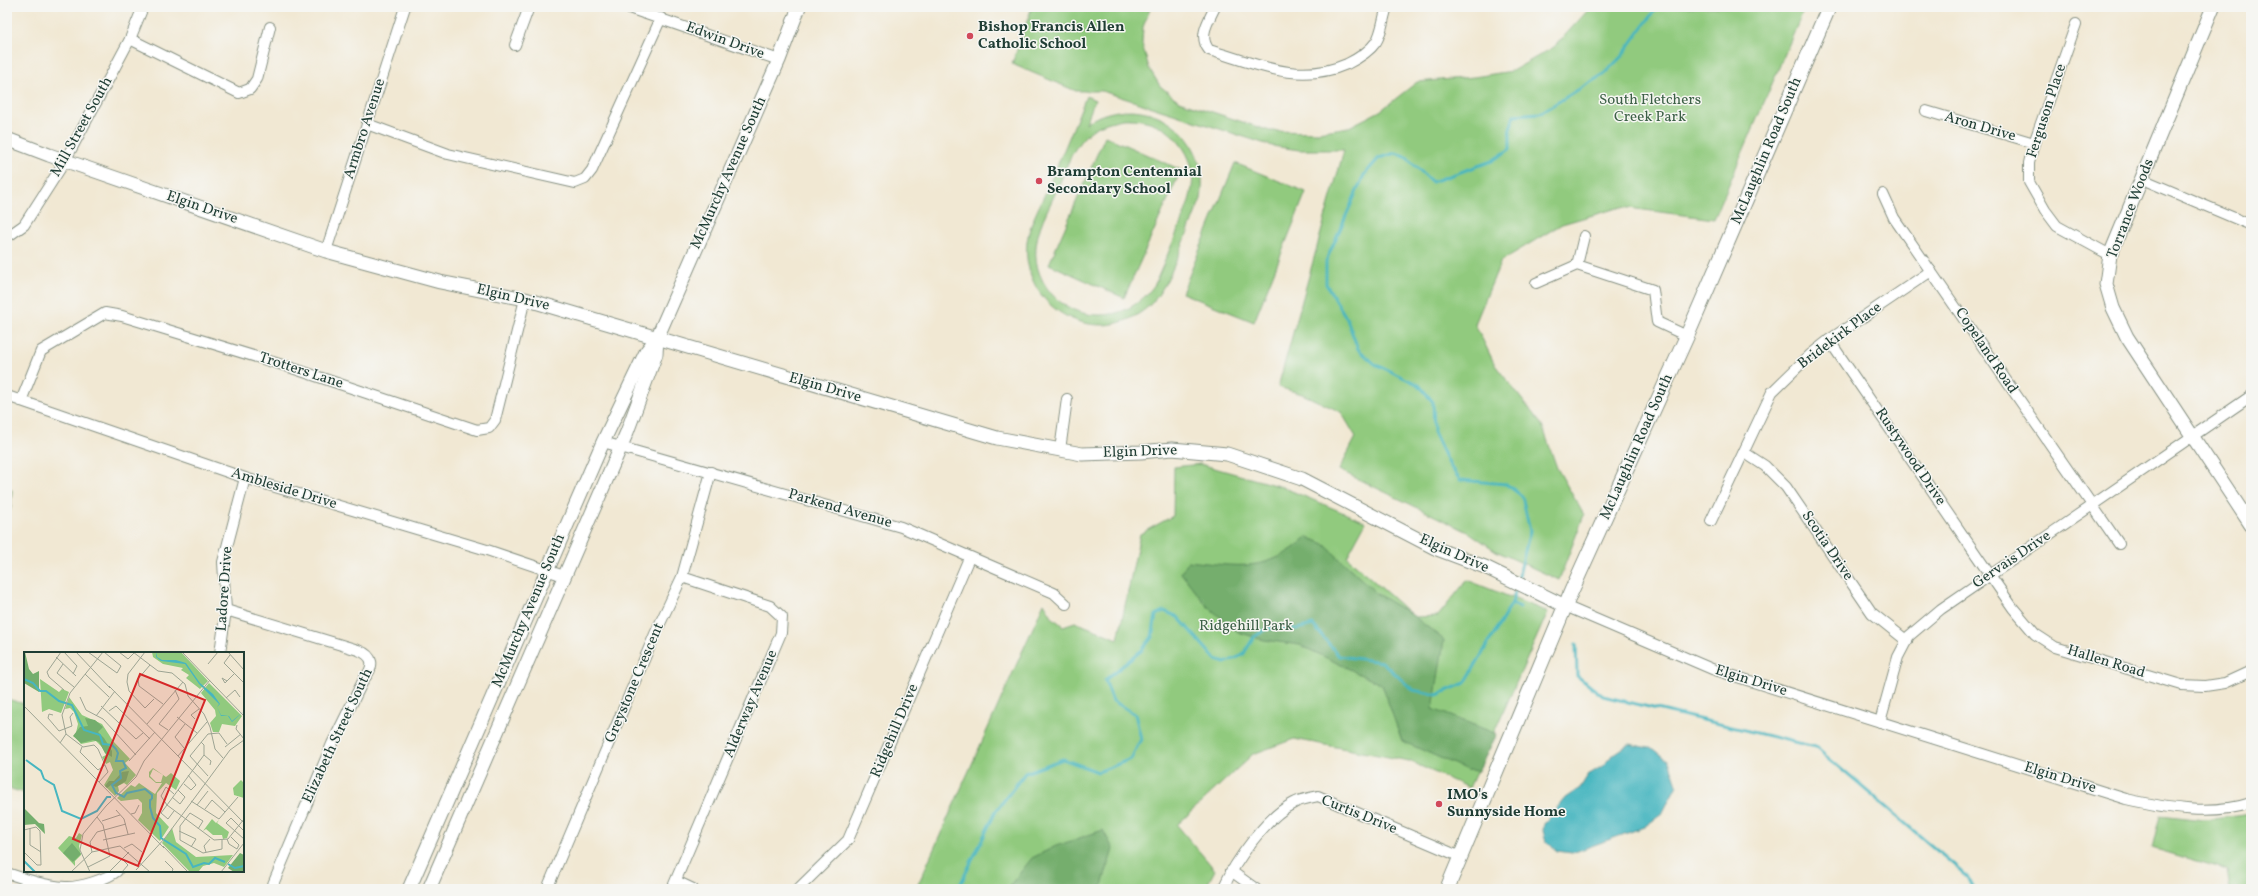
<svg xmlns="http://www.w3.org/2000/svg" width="2258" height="896" viewBox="0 0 2258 896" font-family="Vollkorn,serif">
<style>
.green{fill:#91ca7e;stroke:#588459;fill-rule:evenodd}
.forest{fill:#74ae6d;stroke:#4a7650}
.water{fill:#47b6c0;stroke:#337a7a}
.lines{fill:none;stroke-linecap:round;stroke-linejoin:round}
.stream{stroke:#47b6c0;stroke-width:3}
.minor-casing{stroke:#889284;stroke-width:12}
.tertiary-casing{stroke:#889284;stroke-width:15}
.secondary-casing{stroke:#889284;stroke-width:16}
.minor{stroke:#fff;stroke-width:10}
.tertiary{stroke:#fff;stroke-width:13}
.secondary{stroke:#fff;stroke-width:14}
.poi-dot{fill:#d1495b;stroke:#f6f6f2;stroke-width:1.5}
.labels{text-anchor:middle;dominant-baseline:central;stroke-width:3;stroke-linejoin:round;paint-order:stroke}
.poi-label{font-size:15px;font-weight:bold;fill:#1f3d34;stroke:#f6f6f2;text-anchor:start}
.street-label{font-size:15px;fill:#1f3d34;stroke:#f6f6f2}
.park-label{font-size:15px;fill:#3c6046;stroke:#f6f6f2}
.inset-river{fill:none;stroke:#47b6c0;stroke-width:2}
.inset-road{fill:none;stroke:#9da493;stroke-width:1}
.view{fill:#d62828;fill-opacity:0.15;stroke:#d62828;stroke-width:2}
.inset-edge{fill:none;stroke:#1f3d34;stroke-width:2}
</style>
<rect width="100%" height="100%" fill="#f6f6f2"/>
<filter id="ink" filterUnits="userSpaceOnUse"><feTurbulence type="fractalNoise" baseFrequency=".025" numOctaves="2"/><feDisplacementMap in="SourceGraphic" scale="8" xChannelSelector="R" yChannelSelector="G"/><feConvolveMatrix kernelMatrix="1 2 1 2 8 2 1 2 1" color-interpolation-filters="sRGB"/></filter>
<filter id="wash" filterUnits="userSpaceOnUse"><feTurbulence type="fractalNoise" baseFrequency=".012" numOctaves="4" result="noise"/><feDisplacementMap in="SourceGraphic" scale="16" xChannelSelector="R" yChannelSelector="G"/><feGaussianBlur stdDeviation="0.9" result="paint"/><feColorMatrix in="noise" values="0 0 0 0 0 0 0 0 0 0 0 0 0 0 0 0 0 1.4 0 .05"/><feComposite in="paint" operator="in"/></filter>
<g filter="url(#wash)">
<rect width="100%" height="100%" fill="#f1e8d3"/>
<g class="green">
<path d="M1032,7H1151L1143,27L1142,44L1149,68L1160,86L1179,101L1270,131L1318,132L1349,127L1380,111L1417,82L1474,77L1512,71L1554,47L1591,7H1805L1714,219L1621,207L1562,224L1501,261L1475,324L1495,365L1542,425L1557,468L1584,515L1559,580L1496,551L1470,533L1339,470L1356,437L1341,412L1302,394L1278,387L1344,150H1299L1272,146L1102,91H1076L1012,64Z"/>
<path d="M1086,96L1095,100L1086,123C1144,87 1212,131 1201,199C1189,227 1170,286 1150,305C1100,352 1020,310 1027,242C1029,226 1038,209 1045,194C1059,162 1073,129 1086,96ZM1123,119C1141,118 1161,123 1174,137C1204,167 1192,196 1178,230C1170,248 1163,266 1155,284C1142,303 1123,315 1100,315C1060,316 1029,279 1037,240C1040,222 1051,204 1058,187C1067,166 1073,144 1092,130C1101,124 1112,121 1123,119Z"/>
<path d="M1105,136L1181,170L1124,298L1049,264Z"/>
<path d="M1235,163L1306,192L1254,322L1182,293Z"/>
<path d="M1200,464L1282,487L1366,522L1347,557L1414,617L1438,616L1467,580L1548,612L1469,788L1409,761L1294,739L1253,754L1177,825L1215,870L1205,889H916L1044,603L1053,618L1063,626L1075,622L1118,639L1140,534L1173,516L1174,467Z"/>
<path d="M7,489L12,490L11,507L7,518Z"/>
<path d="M7,699L25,704V793L7,788Z"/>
<path d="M2251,814V889H2230L2227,870L2152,848L2160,815L2205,820Z"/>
</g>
<g class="forest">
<path d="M1307,537L1324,544L1377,594L1411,614L1444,640L1433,709L1497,734L1478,771L1467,770L1402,741L1382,685L1300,645L1264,640L1238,632L1207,606L1181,573L1188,561C1238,566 1267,574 1307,537Z"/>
<path d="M1103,830L1113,849L1101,889H1007L1032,858L1056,846Z"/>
</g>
<path class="water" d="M1629,744L1654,749L1669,761L1677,785L1662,814L1644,827L1572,853L1557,851L1546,841L1543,831L1544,824L1565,798L1580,788L1588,775L1601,767L1614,754Z"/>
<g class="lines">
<g class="stream">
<path d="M1407,158L1432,182L1492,161L1510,149V130L1514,115L1540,113L1604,74L1622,56L1657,7"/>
<path d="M1408,158L1396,153L1379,158L1364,175L1326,261V284L1347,319L1358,349L1375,364L1419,385L1433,402L1434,432L1450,466L1460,480L1506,484L1522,496L1530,531L1518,579"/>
<path d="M1512,603L1520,608"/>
<path d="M1576,644L1577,676L1603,696L1815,747L1967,876L1974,889"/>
<path d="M961,889L960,885L996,811L1025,773L1063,759L1098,772L1131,759L1141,739L1135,714L1113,701L1105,680L1142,650L1152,637L1156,615L1164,611L1178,617L1216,660L1225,663L1243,655L1254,637L1268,628L1297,629L1313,625L1339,656L1382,662L1413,690L1437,695L1465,683L1512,603L1517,586"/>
</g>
</g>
</g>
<g filter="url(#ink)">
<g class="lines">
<defs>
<g id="minor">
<path d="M626,7L779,60"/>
<path d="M1215,7C1208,22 1198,36 1209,50C1256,64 1299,85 1347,64C1357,59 1369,52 1376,42C1382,33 1383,18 1387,7"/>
<path d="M2076,24L2034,143L2029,163V182L2045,210L2057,226L2110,255"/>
<path d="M130,39L239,93L250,89L257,79L270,27"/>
<path d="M515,45L529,7"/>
<path d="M1926,111L2034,143"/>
<path d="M367,124L448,154L575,183L585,179L592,170L661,18"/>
<path d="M2142,179L2251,225"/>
<path d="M1883,194L1894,218L2119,544"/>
<path d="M7,237L24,225L65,161L130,39L143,7"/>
<path d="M326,251L405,7"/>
<path d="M1577,265L1584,236"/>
<path d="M1536,283L1577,265L1653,290L1657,322L1687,336"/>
<path d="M1829,340L1990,575L2013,608L2035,634L2055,647L2181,685L2205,686L2225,683L2251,671"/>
<path d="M7,396L245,478L487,550L564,576"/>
<path d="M21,401L41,351L105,313L122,316L286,366L477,430L489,428L495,420L525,299"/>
<path d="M603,442L901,527L1054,593L1066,604"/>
<path d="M1060,450L1067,399"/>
<path d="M1745,453L1765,466L1786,487L1872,613L1907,641"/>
<path d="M1711,521L1772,392L1810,355L1829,340L1931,271"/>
<path d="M1565,606L1712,669L2126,799C2166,808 2212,816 2251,803"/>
<path d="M226,610L358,650C374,656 375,666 364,679L332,744L271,889"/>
<path d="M220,653L226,610L223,562L245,478"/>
<path d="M1880,722L1898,657L1909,636L1941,609L2251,396"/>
<path d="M1231,871L1256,889"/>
<path d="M7,873C25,879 45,886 65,887C79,888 107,879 117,871"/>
<path d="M676,881L693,889"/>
<path d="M547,889L655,634L682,577L711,472"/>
<path d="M672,889L781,633L782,617L770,606L682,577"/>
<path d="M798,889L848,840L969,558"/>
<path d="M1223,889C1235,861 1267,816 1294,803C1301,799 1311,798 1318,796L1461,857"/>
</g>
<g id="tertiary">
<path d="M2213,7L2110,255L2106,284L2113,308L2127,337L2251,525"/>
<path d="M7,139L49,155L326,251L440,282L525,299L997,438L1082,454L1141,452L1172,449L1227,454L1302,479L1437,549L1485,567L1565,606"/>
<path d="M409,889L603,442L646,352L657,338"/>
<path d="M429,889L627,432L656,354L657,338L779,60L799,7"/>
</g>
<path id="secondary" d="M1447,889L1571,592L1687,336L1829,7"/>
</defs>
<use href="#minor" class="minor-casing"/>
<use href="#tertiary" class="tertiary-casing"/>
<use href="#secondary" class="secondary-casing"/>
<use href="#minor" class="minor"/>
<use href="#tertiary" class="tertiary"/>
<use href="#secondary" class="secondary"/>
</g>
</g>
<g class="poi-dot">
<circle cx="970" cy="36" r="4"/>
<circle cx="1039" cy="181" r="4"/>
<circle cx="1439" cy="804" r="4"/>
</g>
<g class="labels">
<g class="poi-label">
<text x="978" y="27">Bishop Francis Allen<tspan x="978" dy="17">Catholic School</tspan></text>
<text x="1047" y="172">Brampton Centennial<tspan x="1047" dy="17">Secondary School</tspan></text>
<text x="1447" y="795">IMO's<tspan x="1447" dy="17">Sunnyside Home</tspan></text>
</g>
<g class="street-label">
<text transform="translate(725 41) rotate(20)">Edwin Drive</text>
<text transform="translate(2047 111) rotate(-72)">Ferguson Place</text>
<text transform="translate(82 127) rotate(-61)">Mill Street South</text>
<text transform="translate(1980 127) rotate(16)">Aron Drive</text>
<text transform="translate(365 129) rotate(-72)">Armbro Avenue</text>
<text transform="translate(1767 151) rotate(-67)">McLaughlin Road South</text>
<text transform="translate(729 173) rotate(-66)">McMurchy Avenue South</text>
<text transform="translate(202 208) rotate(19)">Elgin Drive</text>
<text transform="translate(2131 209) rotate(-69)">Torrance Woods</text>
<text transform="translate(513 298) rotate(13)">Elgin Drive</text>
<text transform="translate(1840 336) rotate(-37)">Bridekirk Place</text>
<text transform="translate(1986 351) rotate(56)">Copeland Road</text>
<text transform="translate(301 371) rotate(18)">Trotters Lane</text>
<text transform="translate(825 388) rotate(16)">Elgin Drive</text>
<text transform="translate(1637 447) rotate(-66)">McLaughlin Road South</text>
<text transform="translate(1140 452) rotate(-2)">Elgin Drive</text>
<text transform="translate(1910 457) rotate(56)">Rustywood Drive</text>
<text transform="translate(284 489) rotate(17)">Ambleside Drive</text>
<text transform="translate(840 509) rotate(16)">Parkend Avenue</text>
<text transform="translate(1827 546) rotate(56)">Scotia Drive</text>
<text transform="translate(1454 554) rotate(24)">Elgin Drive</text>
<text transform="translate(2012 560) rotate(-34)">Gervais Drive</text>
<text transform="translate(225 589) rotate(-86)">Ladore Drive</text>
<text transform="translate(529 611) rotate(-67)">McMurchy Avenue South</text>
<text transform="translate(2106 662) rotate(17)">Hallen Road</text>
<text transform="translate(1751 681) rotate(17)">Elgin Drive</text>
<text transform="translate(635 683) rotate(-67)">Greystone Crescent</text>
<text transform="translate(751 704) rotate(-67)">Alderway Avenue</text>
<text transform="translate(895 731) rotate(-67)">Ridgehill Drive</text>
<text transform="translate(338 736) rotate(-65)">Elizabeth Street South</text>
<text transform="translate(2060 778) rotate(17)">Elgin Drive</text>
<text transform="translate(1359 815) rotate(22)">Curtis Drive</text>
</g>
<g class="park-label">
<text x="1650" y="100">South Fletchers<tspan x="1650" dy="17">Creek Park</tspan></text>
<text x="1246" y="626">Ridgehill Park</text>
</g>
</g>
<g transform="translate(24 652)">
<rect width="220" height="220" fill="#f1e8d3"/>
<path d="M128,0H157L184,29L176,37L162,26L165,23L157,18L159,16L139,12L129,5ZM16,27L35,40L38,37L45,40L37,61L25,57L18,60ZM185,31L218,64L211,74L198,72L195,80H189L186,71L192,64L191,58L177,41ZM45,45L58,63L78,72L89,89L106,107L101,111L112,123L103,133L100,131L94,134L95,139L91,144L80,133L89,118L86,110L82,112L78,105L82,103L78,95L72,89L57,92L51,85L54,72L50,60L46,56L41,57ZM129,116L142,125L147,121L156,129L152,138L142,131L133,141L132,161L145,175L136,189L114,168L118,161V151L114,147L97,149L93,146L107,133L111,135L115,131L131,142L138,131H132L125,125V120ZM129,117L139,123L137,130H132L126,124ZM217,128L220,131V146L210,143L209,136ZM188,167L192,171L195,168L193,171L205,180L203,186L199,187L198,183H189L182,177L179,179ZM148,176L152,190L172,205L209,203L200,215L190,211L179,214L174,220H166L138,191ZM55,181L58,183L55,194L57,203L51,209V214L34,196L45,184L52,186Z" fill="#91ca7e" fill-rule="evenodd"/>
<path d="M1,0L5,17L9,22L15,19V40L0,31ZM61,66L71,68L79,75L74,80L80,86L88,99V105L81,101L75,90L69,88L57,91L49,84L56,75L64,74ZM105,119L102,129L92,135L87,133L83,136L81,134L85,129H90L98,120ZM0,156L15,171L20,172L21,182L11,172L0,173ZM48,191L57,202L49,210L39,201ZM216,201L220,203V220H210L204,216Z" fill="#74ae6d"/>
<path d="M133,0V5L138,8H152L162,11L176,31L189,42L196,52L193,55L197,63L205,64L208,69L220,59L208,70L204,64H197L193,55L195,52L175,32L161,12L137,9L132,5Z" fill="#47b6c0"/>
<path class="inset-river" d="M0,27L9,31L16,39H22L35,49L48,53L60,78L76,83L79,92L88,93L92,97L94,101L92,109H99L102,116L96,119L97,126L88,133L92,141L100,145L103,141L121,137L128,143V147M2,108L17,119L20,127M20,127L30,133L38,159L57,167L73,159L83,145H87M128,147L126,148V155L129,166L136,174L137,186L162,202L169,215L180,211L185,212L191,206L201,210M0,209L11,220M204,212L211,216L220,214"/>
<path class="inset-road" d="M37,0L23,20L25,25L40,38M40,0L53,14L49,22M52,0L86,36M64,0L93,21L97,14L80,0M95,0L104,7L110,1M109,0L134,19L148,21L161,32L164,44L180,62L186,75L191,97L199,106M121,0L104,22L103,30L105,39L121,56L130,47M158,0L220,64M204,0L220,18M206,3L200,11L220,31M32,5L52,24M39,12L33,21L50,35M184,12L194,0M126,13L114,27L115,34L139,52M61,22L85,45M203,29L201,31L198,26L203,29L210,22M85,34L220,171M56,45L62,58L79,67L112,103M202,46L211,38L216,45M0,54L140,196M77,54L112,87L119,81M85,59L92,54L126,87M29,63L25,62L24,66L35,79L48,74L46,65L49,61M72,64L91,39M153,65L173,81M171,67L167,63L175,57M123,72L159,30M213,73L212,77L220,87M144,78L135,72L155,47L151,38M42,82L59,95L70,93L74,97L84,120L75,130M177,90L180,93V103L143,153L190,188L204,187L220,167M36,91L42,82L38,63L46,41L79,0M58,95L56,100L74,118L81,113M201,95L217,82M160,96L151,85L161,72M180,103L187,109L186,113M154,104L183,70M105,109L131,80M184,124L166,104L184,82L195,81L203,92M160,132L167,138L172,133L164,123M150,142L142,135L137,144L143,153L137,161L144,167L150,159M148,145L156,152L161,145L154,138M167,149L195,167L214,145M173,153L184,139M181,157L188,148L201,160M92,158L100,167L104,182M107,162L111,161L115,153M78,169L96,163M6,176V193L17,200M174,177L179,169L166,161L156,174V188L179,201L198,197V188M0,178L12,175L16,179L17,213H13L0,200M155,179L172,187L167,195M220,179L207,166L202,171L220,187M203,187L205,192L213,197L215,193L207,185M79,188L111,181M139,194L164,220M100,196L108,192L118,200M68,200L66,190L73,180L102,172M182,200L180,194L186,187M141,209L149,217L148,220M64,215L86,204L79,173L73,165M112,218L141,186L206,98L220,88M47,220L68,200L96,194L126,220M66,220L56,198L59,182L82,154L112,125L120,109L186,28M85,220L105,200M98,220L104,213L98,207M197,220L220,191"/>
<path class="view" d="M116,22L181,48L114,214L49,187Z"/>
<rect width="220" height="220" class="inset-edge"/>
</g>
<rect width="2258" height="896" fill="none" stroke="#f6f6f2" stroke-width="24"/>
</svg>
